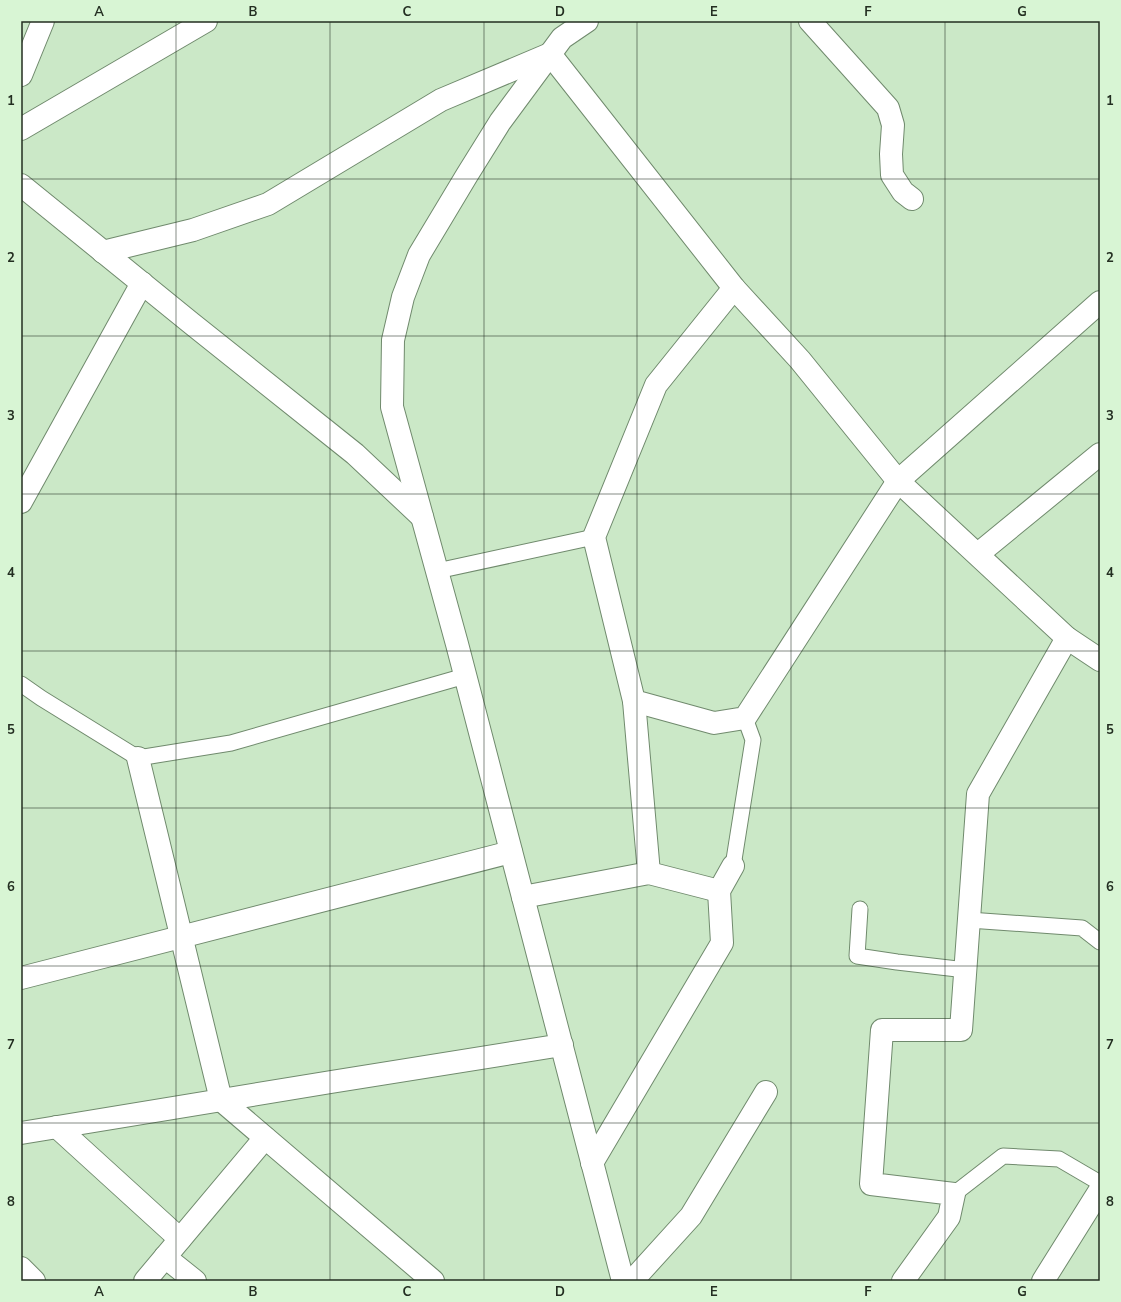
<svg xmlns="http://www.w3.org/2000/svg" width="1121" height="1302" viewBox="0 0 1121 1302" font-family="'Nunito Sans',sans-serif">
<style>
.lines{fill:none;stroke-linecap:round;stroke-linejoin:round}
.service-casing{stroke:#708a6d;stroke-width:17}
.minor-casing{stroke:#708a6d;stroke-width:24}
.tertiary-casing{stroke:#708a6d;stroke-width:24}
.service{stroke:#fff;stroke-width:15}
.minor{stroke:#fff;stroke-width:22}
.tertiary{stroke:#fff;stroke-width:22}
.grid{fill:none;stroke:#232e21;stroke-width:1;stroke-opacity:0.55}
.neatline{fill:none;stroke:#232e21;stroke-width:1.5}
.grid-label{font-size:13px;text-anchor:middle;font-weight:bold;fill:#232e21}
</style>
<rect width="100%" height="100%" fill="#cbe8c7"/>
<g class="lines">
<defs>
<g id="service">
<path d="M437,571L594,537"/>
<path d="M21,684L41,698L138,758L231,743L465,676"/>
<path d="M733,866L753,740L745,718"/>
<path d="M860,909L857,956L897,962L966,970"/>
<path d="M969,920L1082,928L1100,942"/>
<path d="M954,1194L1003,1156L1059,1159L1100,1183"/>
</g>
<g id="minor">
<path d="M810,21L888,108L893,125L891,154L892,175L903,192L912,199"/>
<path d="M21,75L43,21"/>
<path d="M21,129L206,21"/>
<path d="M21,185L191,323L355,454L422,517"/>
<path d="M103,252L193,230L268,204L441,100L550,54L734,288L800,360L898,481L1067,638L1100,660"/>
<path d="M734,288L656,385L594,537L634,701L714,723L745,718L898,481L1100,302"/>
<path d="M21,502L142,283"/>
<path d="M978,554L1100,454"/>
<path d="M634,701L649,873"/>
<path d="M138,758L221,1100L433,1281"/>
<path d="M523,897L649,873L719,891"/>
<path d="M21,978L511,852"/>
<path d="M57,1127L180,1239"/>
<path d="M21,1133L331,1082L562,1045"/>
<path d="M592,1163L722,943L719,891L733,866"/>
<path d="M165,1257L195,1281"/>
<path d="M21,1268L34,1281"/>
<path d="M145,1281L265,1138"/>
<path d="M632,1281L691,1216L766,1092"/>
<path d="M903,1281L949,1217L954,1194L871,1184L882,1030H961L978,794L1067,638"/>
<path d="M1043,1281L1100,1190"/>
</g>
<path id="tertiary" d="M587,21L562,38L500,122L467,175L419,255L403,297L393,340L392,407L457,644L623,1281"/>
</defs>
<use href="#service" class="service-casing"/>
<use href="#minor" class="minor-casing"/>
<use href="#tertiary" class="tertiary-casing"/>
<use href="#service" class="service"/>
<use href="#minor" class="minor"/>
<use href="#tertiary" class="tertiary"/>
</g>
<path class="grid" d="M176,21V1281M330,21V1281M484,21V1281M637,21V1281M791,21V1281M945,21V1281M21,179H1100M21,336H1100M21,494H1100M21,651H1100M21,808H1100M21,966H1100M21,1123H1100"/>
<rect width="1121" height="1302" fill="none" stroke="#d8f5d4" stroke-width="44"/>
<rect x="22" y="22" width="1077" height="1258" class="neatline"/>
<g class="grid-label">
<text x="99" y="16">A</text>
<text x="253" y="16">B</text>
<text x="407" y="16">C</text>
<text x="560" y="16">D</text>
<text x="714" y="16">E</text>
<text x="868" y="16">F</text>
<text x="1022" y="16">G</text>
<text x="11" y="105">1</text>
<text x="1110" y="105">1</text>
<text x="11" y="262">2</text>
<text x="1110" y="262">2</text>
<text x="11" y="420">3</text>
<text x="1110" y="420">3</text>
<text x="11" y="577">4</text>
<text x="1110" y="577">4</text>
<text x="11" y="734">5</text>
<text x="1110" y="734">5</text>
<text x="11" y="891">6</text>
<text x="1110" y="891">6</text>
<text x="11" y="1049">7</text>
<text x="1110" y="1049">7</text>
<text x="11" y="1206">8</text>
<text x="1110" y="1206">8</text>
<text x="99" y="1296">A</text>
<text x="253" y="1296">B</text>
<text x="407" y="1296">C</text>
<text x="560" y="1296">D</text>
<text x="714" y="1296">E</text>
<text x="868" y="1296">F</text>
<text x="1022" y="1296">G</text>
</g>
</svg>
